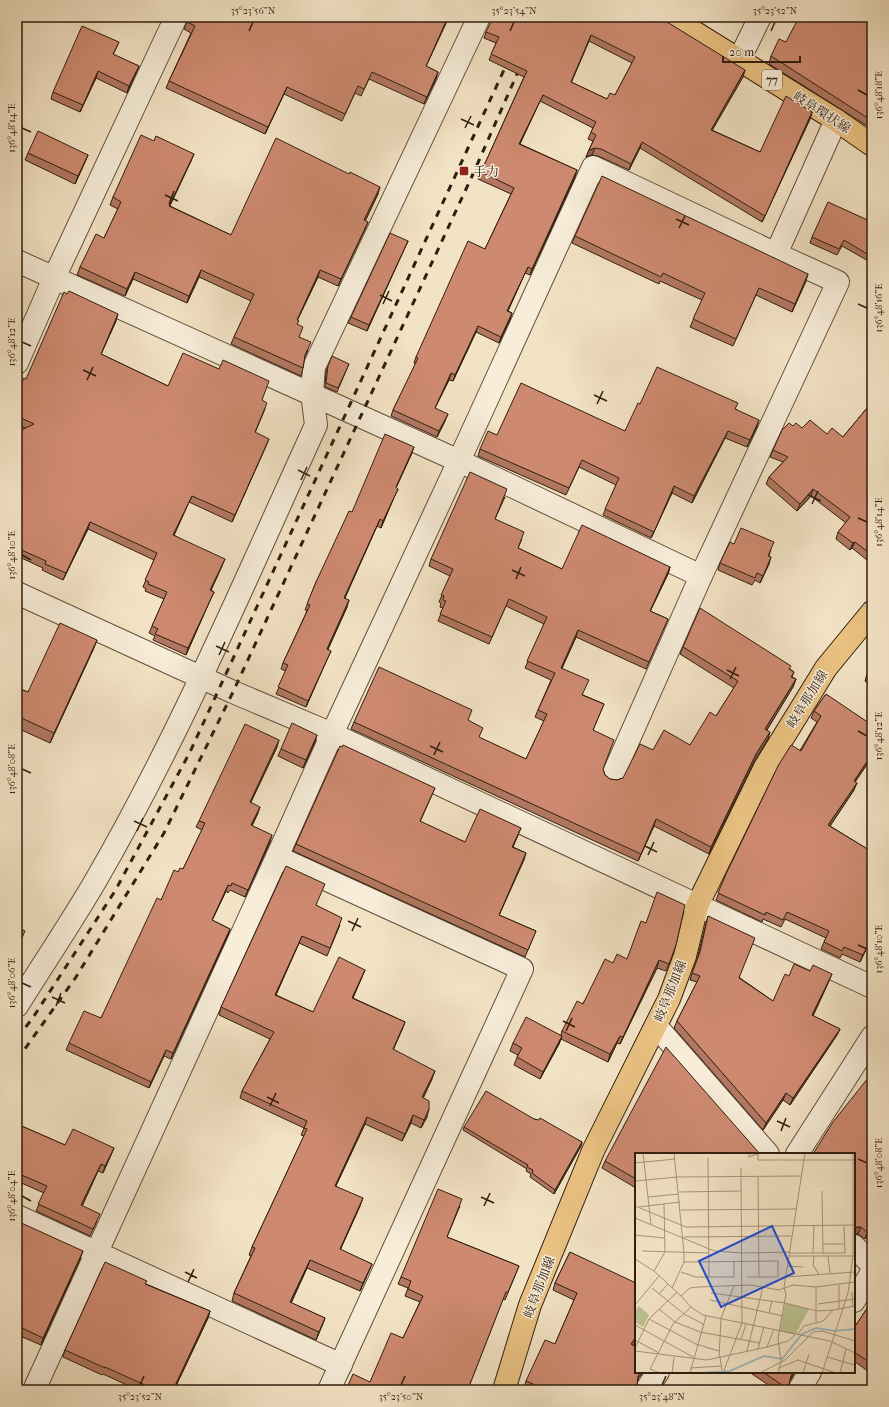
<svg xmlns="http://www.w3.org/2000/svg" width="889" height="1407" viewBox="0 0 889 1407" font-family="'IM FELL French Canon','Noto Serif JP',serif">
<style>
.lines{fill:none;stroke-linecap:round;stroke-linejoin:round}
.minor-casing{stroke:#614f3c;stroke-width:24}
.major-casing{stroke:#301e0e;stroke-width:24}
.minor{stroke:#f7edd9;stroke-width:22}
.major{stroke:#eac282;stroke-width:22}
.rail{stroke:#301e0e;stroke-width:3;stroke-dasharray:7 7;stroke-linecap:butt}
.wall{fill:#b17761;stroke:#301e0e;fill-rule:evenodd}
.shaded-wall{fill:#90614f;stroke:#301e0e}
.building{fill:#ce8a71;stroke:#301e0e;fill-rule:evenodd}
.ticks{fill:none;stroke:#301e0e;stroke-width:1.5}
.poi-dot{fill:#8f2418;stroke:#f7edd9;stroke-width:1.5}
.labels{text-anchor:middle;dominant-baseline:central;stroke-width:3;stroke-linejoin:round;paint-order:stroke}
.shield{fill:#f7edd9;stroke:#6c5c4b;stroke-width:1}
.shield-label{font-size:12px;font-weight:bold;fill:#301e0e}
.street-label{font-size:13px;fill:#301e0e;stroke:#f7edd9}
.poi-label{font-size:13px;fill:#301e0e;stroke:#f7edd9;text-anchor:start}
.inset-river{fill:none;stroke:#9ebcbd;stroke-width:2}
.inset-road{fill:none;stroke:#a5947c;stroke-width:1}
.view{fill:#1d4ed8;fill-opacity:0.15;stroke:#1d4ed8;stroke-width:2}
.inset-edge{fill:none;stroke:#301e0e;stroke-width:2}
.neatline{fill:none;stroke:#301e0e;stroke-width:1.5}
.ticks-label{font-size:10px;text-anchor:middle;fill:#301e0e}
</style>
<rect width="100%" height="100%" fill="#f3e3c5"/>
<filter id="stains"><feTurbulence type="fractalNoise" baseFrequency=".005" numOctaves="4"/><feColorMatrix values="0 0 0 0 .2 0 0 0 0 .09 0 0 0 0 .02 0 0 0 .5 -.17"/></filter>
<radialGradient id="worn" r=".72"><stop offset=".6" stop-color="#630" stop-opacity="0"/><stop offset="1" stop-color="#630" stop-opacity=".3"/></radialGradient>
<g class="lines">
<defs>
<g id="minor">
<path d="M739,60L760,17"/>
<path d="M776,254L836,120"/>
<path d="M17,261L459,461L701,576"/>
<path d="M17,363L54,278L176,17"/>
<path d="M17,593L233,692L332,734L872,987"/>
<path d="M277,857L522,969L329,1390"/>
<path d="M17,1006C43,964 71,923 96,880C180,735 246,578 316,425L312,393L314,367L479,17"/>
<path d="M656,1026L768,1154"/>
<path d="M797,1154L872,1037"/>
<path d="M17,1216L341,1365"/>
<path d="M854,1246L872,1265"/>
<path d="M854,1301L872,1272"/>
<path d="M34,1390L277,857L332,734L459,461L593,167L776,254L838,282L701,576L613,775"/>
<path d="M646,1390L658,1372"/>
<path d="M799,1390L810,1372"/>
</g>
<g id="major">
<path d="M670,17L836,120L872,145"/>
<path d="M504,1390L530,1305L593,1151L669,999L685,956L697,906L765,767L826,668L872,612"/>
</g>
</defs>
<use href="#minor" class="minor-casing"/>
<use href="#major" class="major-casing"/>
<use href="#minor" class="minor"/>
<use href="#major" class="major"/>
<g class="rail">
<path d="M17,1038L32,1019L115,891L190,752L509,59"/>
<path d="M17,1060L76,977L164,833L233,692L473,174L521,65"/>
</g>
</g>
<g class="wall">
<path d="M657,17L743,77L712,130L760,152L812,112L810,119L762,222L640,148L629,170L598,156L592,155L586,157L593,141L588,139L593,128L540,101L520,144L577,170L575,177L530,275L525,273L508,311L512,313L499,343L476,332L453,381L449,380L435,408L445,421L437,437L391,416L393,410L416,364L414,363L416,357L485,249L511,194L478,179L524,77L489,60L496,43L484,38L486,32ZM589,41L632,63L615,95L607,99L571,82Z"/>
<path d="M872,17V121L869,127L769,64L771,56L786,42L857,18Z"/>
<path d="M187,22L426,66L438,72L436,79L424,104L369,79L361,96L355,93L342,121L284,94L265,134L166,88L169,81L191,33L184,29Z"/>
<path d="M119,42L113,55L139,66L127,93L96,78L80,112L51,99L53,92Z"/>
<path d="M154,141L191,161L170,206L231,235L378,194L365,221L368,222L365,229L338,286L318,277L297,321L299,337L308,350L305,357L303,368L301,376L231,344L234,337L251,301L199,277L187,303L133,279L125,296L77,275L80,267L104,238L118,209L110,205L113,197Z"/>
<path d="M28,153L88,155L85,162L75,184L25,160Z"/>
<path d="M872,222V263L842,246L837,255L810,243L812,237Z"/>
<path d="M575,236L806,281L792,312L756,295L733,346L690,327L702,300L660,281L659,284L572,243Z"/>
<path d="M408,241L367,331L348,323L351,317Z"/>
<path d="M116,321L101,354L168,386L262,400L265,409L255,433L266,446L232,522L189,502L174,535L222,566L211,590L214,592L211,598L186,655L153,640L155,636L149,633L164,599L145,591L146,589L143,587L154,560L88,529L63,580L42,570L43,568L17,556V432L25,428L17,424V393L26,379Z"/>
<path d="M349,364L337,392L325,387L326,370L328,366Z"/>
<path d="M872,402V564L852,548L850,550L836,539L838,532L846,523L811,496L797,511L766,484L769,477L783,462L770,457L773,450L793,426L827,434L843,437Z"/>
<path d="M640,404L736,409L757,427L747,447L725,438L692,503L672,493L651,538L603,515L616,485L579,467L566,495L478,456L480,449L497,435L625,431Z"/>
<path d="M412,453L396,488L398,489L395,495L381,528L377,526L345,598L347,607L328,649V657L306,707L276,694L286,671L281,669L283,663L307,611L305,610L316,582L352,512Z"/>
<path d="M505,497L495,519L522,539L518,548L562,569L670,567L668,574L650,611L668,619L646,669L576,637L562,668L583,695L604,704L593,730L603,769L605,775L610,779L617,780L623,778L653,750L690,745L716,716L734,688L680,654L683,647L790,669L794,672L792,677L796,679L793,687L767,730L768,739L754,762L709,854L654,826L638,861L351,729L354,722L468,721L479,738L526,759L544,721L535,717L538,710L551,680L525,668L544,624L506,606L489,644L438,621L443,608L440,607L441,603L439,602L450,576L429,566L431,559Z"/>
<path d="M734,544L771,549L769,556V564L760,583L755,580L752,585L718,570L720,563Z"/>
<path d="M97,640L93,650L50,743L17,728V688L28,692Z"/>
<path d="M872,668V687L865,681L867,674Z"/>
<path d="M826,694L872,757L855,782L854,790L830,826L869,850L872,845V937L860,962L842,954L840,958L821,949L826,938L785,919L781,927L763,919L762,922L716,900L726,874L817,722L811,718L814,711Z"/>
<path d="M315,742L303,768L278,756L281,749Z"/>
<path d="M277,747L251,802L258,813L252,826L270,842L245,897L230,890L228,893L226,891L212,920L230,929L228,935L171,1059L164,1056L149,1088L66,1050L69,1043L101,1018L161,900L178,872L183,869L202,830L196,827L199,821Z"/>
<path d="M435,788L420,822L465,842L518,835L513,847L526,853L499,915L536,931L525,957L293,851L296,844Z"/>
<path d="M316,905L340,925L327,956L299,943L276,995L313,1012L362,977L353,998L405,1022L393,1050L432,1079L423,1098L427,1117L421,1128L411,1123L402,1141L365,1124L336,1186L360,1206L340,1250L372,1264L360,1291L307,1268L291,1303L325,1318L316,1340L232,1301L234,1293L251,1256L249,1255L252,1247L304,1136L301,1135L304,1128L240,1098L242,1091L270,1039L219,1015L221,1007Z"/>
<path d="M708,916L740,978L773,1001L789,976L829,981L813,1016L840,1029L837,1035L790,1105L783,1100L763,1130L674,1028L677,1021L697,982L690,980L697,959L706,923Z"/>
<path d="M676,945L666,971L657,968L620,1044L617,1043L608,1062L561,1039L559,1044L540,1079L514,1065L518,1055L510,1051L513,1043L561,1035L562,1031L613,963Z"/>
<path d="M534,1119L582,1142L581,1146L554,1194L530,1177L531,1174L526,1171L527,1169L463,1130L464,1127Z"/>
<path d="M17,1124L65,1145L114,1148L103,1173L98,1171L82,1206L97,1221L90,1236L36,1211L44,1193L17,1181Z"/>
<path d="M636,1154V1188L602,1168L605,1161Z"/>
<path d="M854,1154L872,1231L865,1239L858,1234H854Z"/>
<path d="M460,1206L447,1237L519,1266L505,1300L503,1299L468,1389L370,1382L403,1338L420,1302L405,1296L408,1288L398,1284L401,1277Z"/>
<path d="M17,1221L80,1259L41,1345L20,1336Z"/>
<path d="M570,1252L633,1345L638,1380L636,1390H527L524,1389L526,1381L555,1344L574,1300L553,1290L555,1283Z"/>
<path d="M146,1284L210,1311L208,1318L174,1390H138L103,1374L102,1375L63,1357L65,1350Z"/>
<path d="M872,1301V1367L869,1372L854,1361V1328Z"/>
<path d="M749,1372H795L790,1381L788,1390H776Z"/>
</g>
<g class="shaded-wall">
<path d="M448,17H449L423,73L426,66Z"/>
<path d="M591,35L589,41L569,88L571,82Z"/>
<path d="M139,66L136,73L127,93L129,86Z"/>
<path d="M745,70L743,77L709,136L711,130Z"/>
<path d="M98,71L96,78L80,112L83,105Z"/>
<path d="M438,72L436,79L424,104L427,97Z"/>
<path d="M287,87L284,94L265,134L268,127Z"/>
<path d="M543,95L540,101L517,150L519,144Z"/>
<path d="M812,112L810,119L762,222L765,216Z"/>
<path d="M642,142L640,148L629,170L631,164Z"/>
<path d="M595,148L592,155L586,157L589,150Z"/>
<path d="M194,154L191,161L166,213L169,206Z"/>
<path d="M88,155L85,162L75,184L78,176Z"/>
<path d="M577,170L575,177L530,275L532,269Z"/>
<path d="M380,187L378,194L362,228L364,220Z"/>
<path d="M368,222L365,229L338,286L341,279Z"/>
<path d="M408,241L405,247L367,331L369,325Z"/>
<path d="M528,267L525,273L505,317L507,311Z"/>
<path d="M201,270L199,277L187,303L189,296Z"/>
<path d="M320,270L318,277L294,327L297,320Z"/>
<path d="M135,272L133,279L125,296L127,289Z"/>
<path d="M808,274L806,281L792,312L795,304Z"/>
<path d="M512,313L510,320L499,343L501,337Z"/>
<path d="M118,314L116,321L98,361L101,354Z"/>
<path d="M478,326L476,332L453,381L455,375Z"/>
<path d="M451,373L449,380L432,414L435,408Z"/>
<path d="M448,414L445,421L437,437L439,431Z"/>
<path d="M759,420L757,427L747,447L750,440Z"/>
<path d="M728,431L725,438L692,503L694,496Z"/>
<path d="M269,439L266,446L232,522L235,515Z"/>
<path d="M414,447L412,453L393,494L396,487Z"/>
<path d="M674,486L672,493L651,538L654,532Z"/>
<path d="M398,489L395,495L381,528L383,521Z"/>
<path d="M813,489L811,496L797,511L800,504Z"/>
<path d="M192,496L189,502L171,542L173,535Z"/>
<path d="M380,519L377,526L342,604L344,598Z"/>
<path d="M90,522L88,529L63,580L66,573Z"/>
<path d="M855,542L852,548L850,550L853,543Z"/>
<path d="M771,557L769,564L760,583L763,576Z"/>
<path d="M225,559L222,566L208,597L210,590Z"/>
<path d="M670,567L668,574L647,618L650,611Z"/>
<path d="M214,592L211,598L186,655L188,648Z"/>
<path d="M349,600L347,607L325,656L327,649Z"/>
<path d="M578,630L576,637L559,675L561,668Z"/>
<path d="M97,640L93,650L50,743L54,733Z"/>
<path d="M331,651L328,657L306,707L308,701Z"/>
<path d="M796,679L793,687L763,736L765,729Z"/>
<path d="M770,732L768,739L754,762L709,854L711,847L756,754Z"/>
<path d="M317,735L315,742L303,768L306,760Z"/>
<path d="M279,740L277,747L248,808L250,802Z"/>
<path d="M872,754V757L851,788L854,781Z"/>
<path d="M857,783L854,790L826,832L828,825Z"/>
<path d="M260,807L258,813L249,832L251,825Z"/>
<path d="M656,819L654,826L638,861Z"/>
<path d="M521,828L518,835L510,853L512,847Z"/>
<path d="M272,835L270,842L245,897L248,890Z"/>
<path d="M526,853L524,860L496,922L499,915Z"/>
<path d="M228,885L226,891L209,927L212,920Z"/>
<path d="M230,929L228,935L171,1059L173,1053Z"/>
<path d="M302,936L299,943L272,1003L275,995Z"/>
<path d="M872,936V937L860,962L863,955Z"/>
<path d="M659,960L657,968L620,1044L623,1037Z"/>
<path d="M365,970L362,977L349,1006L352,998Z"/>
<path d="M832,974L829,981L810,1022L812,1015Z"/>
<path d="M405,1022L402,1030L390,1057L393,1049Z"/>
<path d="M840,1029L837,1035L790,1105L793,1098Z"/>
<path d="M562,1036L559,1044L540,1079L543,1072Z"/>
<path d="M620,1036L617,1043L608,1062L610,1054Z"/>
<path d="M166,1050L164,1056L149,1088L151,1082Z"/>
<path d="M435,1071L432,1079L420,1105L422,1097Z"/>
<path d="M786,1093L783,1100L763,1130L766,1123Z"/>
<path d="M429,1109L427,1117L421,1128L424,1120Z"/>
<path d="M413,1115L411,1123L402,1141L405,1134Z"/>
<path d="M367,1117L365,1124L332,1193L335,1186Z"/>
<path d="M582,1142L581,1146L554,1194L555,1190Z"/>
<path d="M114,1148L111,1155L103,1173L105,1166Z"/>
<path d="M101,1164L98,1171L79,1213L81,1205Z"/>
<path d="M363,1198L360,1206L337,1257L340,1249Z"/>
<path d="M854,1227H861L858,1234H854Z"/>
<path d="M872,1227V1231L865,1239L867,1232Z"/>
<path d="M83,1251L80,1259L41,1345L43,1338Z"/>
<path d="M310,1260L307,1268L288,1310L290,1302Z"/>
<path d="M372,1264L369,1271L360,1291L363,1283Z"/>
<path d="M210,1311L208,1318L174,1390H173Z"/>
<path d="M325,1318L322,1326L316,1340L319,1332Z"/>
<path d="M636,1337V1340L629,1351L631,1344Z"/>
<path d="M872,1364V1367L869,1372Z"/>
<path d="M641,1372H643L635,1383L638,1376Z"/>
<path d="M794,1372H795L788,1383L791,1376Z"/>
</g>
<g class="building">
<path d="M189,17H448L426,66L438,72L427,97L372,72L364,89L358,86L345,114L287,87L268,127L169,81L195,26L187,22Z"/>
<path d="M493,17H657L667,22L745,70L711,130L760,152L786,96L812,112L765,216L642,142L631,164L601,149L595,148L589,150L596,135L591,132L596,122L543,95L519,144L577,170L532,269L528,267L507,311L512,313L501,337L478,326L455,375L451,373L435,408L448,414L439,431L393,410L418,358L416,357L468,241L485,249L514,188L481,172L527,71L491,54L499,37L486,32ZM591,35L635,57L615,95L610,93L607,99L571,82Z"/>
<path d="M799,17H856L857,18L858,17H872V119L871,120L771,56L779,39L786,42Z"/>
<path d="M82,26L119,42L113,54L139,66L129,86L98,71L83,105L53,92Z"/>
<path d="M38,131L88,155L78,176L28,153Z"/>
<path d="M141,135L154,141L156,136L194,154L169,206L231,235L276,138L349,174L350,172L380,187L364,220L368,222L341,279L320,270L297,320L299,321L297,324L303,327L299,337L311,342L305,355L303,368L234,337L254,294L201,270L189,296L135,272L127,289L80,267L96,234L104,238L121,202L113,197Z"/>
<path d="M17,149L22,152L17,163Z"/>
<path d="M602,176L808,274L795,304L759,288L736,339L693,319L705,293L663,273L661,277L575,236Z"/>
<path d="M828,202L872,222V257L844,240L839,249L812,237Z"/>
<path d="M390,233L408,241L369,325L351,317Z"/>
<path d="M69,291L118,314L101,354L168,386L183,353L219,369L223,360L269,381L262,400L267,403L255,432L269,439L235,515L192,496L173,535L225,559L210,590L214,592L188,648L155,634L158,629L152,626L167,592L148,584L149,582L145,580L157,553L90,522L66,573L45,564L46,561L17,548V432L34,424L17,416V393L24,378L26,379L64,292L67,294Z"/>
<path d="M332,356L349,364L338,388L326,383L328,366Z"/>
<path d="M657,367L738,403L735,409L759,420L750,440L728,431L694,496L674,486L654,532L605,509L619,478L582,460L569,488L480,449L488,431L497,435L521,383L625,431L638,403L640,404Z"/>
<path d="M872,402V555L855,542L853,543L838,532L850,517L813,489L800,504L769,477L788,457L773,450L782,430L789,423L793,426L796,423L802,428L810,420L827,434L832,428L843,437Z"/>
<path d="M385,434L414,447L396,487L398,489L383,521L380,519L344,598L349,600L327,649L331,651L308,701L278,687L288,665L283,663L310,605L307,604L316,582L349,511L352,512Z"/>
<path d="M470,472L507,489L495,519L524,532L518,548L562,569L582,525L670,567L650,611L668,619L649,662L578,630L561,668L589,680L582,695L604,704L593,730L614,740L603,769L605,775L610,779L617,780L623,778L640,744L653,750L664,730L690,745L710,712L716,716L738,681L683,647L700,608L791,666L789,669L794,672L791,677L796,679L765,729L770,732L756,754L711,847L656,819L641,854L354,722L379,667L472,710L468,720L483,728L479,737L526,759L547,714L538,710L555,673L527,661L547,617L509,599L492,637L440,614L446,601L443,600L444,596L441,595L453,569L431,559Z"/>
<path d="M741,528L774,542L768,556L771,557L763,576L757,573L755,578L720,563L730,542L734,544Z"/>
<path d="M60,623L97,640L54,733L17,716V688L28,692Z"/>
<path d="M872,668V678L867,674Z"/>
<path d="M826,694L872,725V754L854,781L857,783L828,825L869,850L872,845V936L863,955L844,947L842,951L824,942L829,931L787,912L783,920L766,912L765,915L718,893L726,874L778,766L791,745L801,751L821,716L814,711Z"/>
<path d="M292,723L317,735L306,760L281,749Z"/>
<path d="M245,724L279,740L250,802L260,807L251,825L272,835L248,890L232,883L231,886L228,885L212,920L230,929L173,1053L166,1050L151,1082L69,1043L84,1011L101,1018L157,898L161,900L174,870L178,872L180,868L183,869L205,823L199,821Z"/>
<path d="M343,745L435,788L420,821L465,842L480,809L521,828L512,847L526,853L499,915L536,931L528,950L296,844L340,746L342,747Z"/>
<path d="M286,866L325,884L316,905L342,918L330,948L302,936L275,995L313,1012L339,957L365,970L352,998L405,1022L393,1049L435,1071L422,1097L429,1101V1109L424,1120L413,1115L405,1134L367,1117L335,1186L363,1198L340,1249L372,1264L363,1283L310,1260L290,1302L325,1318L319,1332L234,1293L255,1248L252,1247L307,1129L304,1128L307,1121L242,1091L274,1032L221,1007Z"/>
<path d="M657,892L685,905L676,945L669,964L659,960L623,1037L620,1036L610,1054L562,1031L577,1001L583,1004L605,959L613,963L617,954L627,959L641,921L646,923Z"/>
<path d="M708,916L755,938L739,978L773,1001L785,974L789,976L794,964L810,971L813,965L832,974L812,1015L840,1029L793,1098L786,1093L766,1123L677,1021L700,976L692,973L700,952Z"/>
<path d="M17,927L25,931L17,949Z"/>
<path d="M526,1017L562,1036L543,1072L517,1057L522,1048L513,1043Z"/>
<path d="M666,1047L760,1154H636V1179L605,1161Z"/>
<path d="M872,1073V1227L867,1232L861,1227H854V1154H813L833,1122Z"/>
<path d="M486,1091L534,1119L539,1120L540,1118L582,1142L555,1190L532,1173L533,1170L527,1167L528,1165L464,1127Z"/>
<path d="M17,1124L65,1145L73,1129L114,1148L105,1166L101,1164L81,1205L100,1214L93,1229L38,1204L47,1186L17,1173Z"/>
<path d="M438,1189L462,1199L447,1237L519,1266L508,1292H506L468,1389L470,1390H346L353,1374L370,1382L391,1333L403,1338L423,1296L408,1289L411,1281L401,1277Z"/>
<path d="M17,1221L83,1251L43,1338L22,1328L17,1339Z"/>
<path d="M570,1252L636,1283V1337L631,1344L636,1347V1372H641L638,1376L637,1387L635,1390H541L542,1388L526,1381L545,1340L555,1344L577,1293L555,1283Z"/>
<path d="M105,1262L147,1281L145,1284L210,1311L173,1390H156L105,1367V1368L65,1350Z"/>
<path d="M872,1301V1364L854,1352V1328Z"/>
<path d="M763,1372H794L791,1376L788,1389Z"/>
</g>
<path class="ticks" d="M249,31L253,22M510,31L514,22M771,31L775,22M858,90L867,95M461,119L474,125M22,128L31,132M465,128L471,116M165,195L178,201M169,204L174,191M676,219L689,225M679,228L685,216M380,295L392,301M383,304L389,291M858,304L867,308M22,342L31,346M83,370L96,376M87,380L93,367M594,395L607,401M597,404L603,391M298,470L310,476M301,480L307,467M808,495L821,501M812,504L818,491M858,518L867,522M22,555L31,560M512,570L525,576M516,579L521,567M216,646L229,652M219,655L225,642M727,670L739,676M730,679L736,667M858,731L867,736M430,746L443,752M434,755L440,742M22,769L31,773M134,821L147,827M137,831L143,818M645,846L657,852M648,855L654,842M348,921L361,927M352,931L358,918M858,945L867,949M22,983L31,987M52,997L65,1003M56,1006L61,993M563,1021L575,1027M566,1031L572,1018M267,1097L279,1103M270,1106L276,1093M777,1121L790,1127M781,1131L786,1118M858,1159L867,1163M22,1196L31,1201M481,1197L494,1203M484,1206L490,1193M185,1272L197,1278M188,1282L194,1269M140,1385L144,1376M401,1385L405,1376M662,1385L666,1376"/>
<rect class="poi-dot" x="459" y="166" width="10" height="10" rx="2"/>
<g class="labels">
<rect class="shield" x="762" y="70" width="20" height="20" rx="3"/>
<g class="shield-label">
<text x="772" y="80">77</text>
</g>
<g class="street-label">
<text transform="translate(822 112) rotate(33)">岐阜環状線</text>
<text transform="translate(807 699) rotate(-58)">岐阜那加線</text>
<text transform="translate(670 991) rotate(-68)">岐阜那加線</text>
<text transform="translate(539 1287) rotate(-69)">岐阜那加線</text>
</g>
<g class="poi-label">
<text x="473" y="171">手力</text>
</g>
</g>
<g transform="translate(635 1153)">
<rect width="220" height="220" fill="#f3e3c5"/>
<path d="M150,150L174,156L160,182L145,178ZM4,153L14,162L8,174L0,169V157Z" fill="#bdc393"/>
<path class="inset-river" d="M65,220L95,218L129,203L147,206L167,181L181,175L200,178L220,176"/>
<path class="inset-road" d="M8,0L16,71M102,0L123,1L114,4V1M123,0V7H220M218,0V103M73,5L74,124M0,10L40,6M123,24L124,124M0,28L42,24L166,23M187,38L188,100M44,39L106,38M13,44L44,41M0,53L51,74L220,72M4,54L45,49M46,57L161,56M0,65L79,98L107,100L154,99M0,82L29,85M49,84L156,83M188,91H210M7,98L74,100M154,100H210L209,73M178,100L179,73M154,103H219M179,103L178,112L184,122M193,103L195,120M0,106L19,118L46,143L55,135L63,134L116,132L144,137L158,132L181,134L220,129M49,109L143,108V124H112M152,113L168,114M19,118L30,99L29,51M46,119L61,124H99V109M151,124L220,119M204,132V156M17,135L49,161L68,171M37,135L49,109V100L39,0M149,135L170,0M217,139L218,154M76,140L150,150L182,158L198,157M24,141L33,131M46,143L56,154L68,162L195,188L220,200M75,147L148,163M183,151L220,146M0,152L24,123M24,156L40,169L65,179L125,190M134,160L137,148M14,166L61,191L84,198M181,169V134M0,172L58,204M162,182L169,173L188,168L198,157L220,153M106,186L111,171M0,187L24,200M132,194L139,176M0,195L14,166L42,139M123,196L129,173M0,198L72,207L132,194L153,188L160,182M112,198L128,134M85,204L87,217M192,204L220,212M84,205L86,165L99,133M55,215L87,213M144,215L163,207L201,220M25,220L15,216L38,171L56,154M37,220L39,204M55,220L71,163M88,220L107,170L106,15M125,220L150,207L178,179L187,178L220,188M143,220L146,209L143,185L151,141L149,135M168,220L174,201M187,220L213,140L218,103M205,220L211,196"/>
<path class="view" d="M137,73L159,120L86,154L64,108Z"/>
<rect width="220" height="220" class="inset-edge"/>
</g>
<rect width="889" height="1407" fill="none" stroke="#f3e3c5" stroke-width="44"/>
<path d="M723 56v6h77v-6" fill="none" stroke="#301e0e" stroke-width="2"/>
<text x="729" y="56" font-size="12" fill="#301e0e" stroke="#f7edd9" stroke-width="3" paint-order="stroke">20 m</text>
<rect x="22" y="22" width="845" height="1363" class="neatline"/>
<g class="ticks-label">
<text x="253" y="14">35°23'56"N</text>
<text x="514" y="14">35°23'54"N</text>
<text x="775" y="14">35°23'52"N</text>
<text transform="translate(878 95) rotate(-90)" y="4">136°48'18"E</text>
<text transform="translate(11 128) rotate(-90)" y="4">136°48'14"E</text>
<text transform="translate(878 308) rotate(-90)" y="4">136°48'16"E</text>
<text transform="translate(11 342) rotate(-90)" y="4">136°48'12"E</text>
<text transform="translate(878 522) rotate(-90)" y="4">136°48'14"E</text>
<text transform="translate(11 555) rotate(-90)" y="4">136°48'10"E</text>
<text transform="translate(878 736) rotate(-90)" y="4">136°48'12"E</text>
<text transform="translate(11 769) rotate(-90)" y="4">136°48'08"E</text>
<text transform="translate(878 949) rotate(-90)" y="4">136°48'10"E</text>
<text transform="translate(11 983) rotate(-90)" y="4">136°48'06"E</text>
<text transform="translate(878 1163) rotate(-90)" y="4">136°48'08"E</text>
<text transform="translate(11 1196) rotate(-90)" y="4">136°48'04"E</text>
<text x="140" y="1400">35°23'52"N</text>
<text x="401" y="1400">35°23'50"N</text>
<text x="662" y="1400">35°23'48"N</text>
</g>
<rect width="100%" height="100%" filter="url(#stains)"/>
<rect width="100%" height="100%" fill="url(#worn)"/>
</svg>
